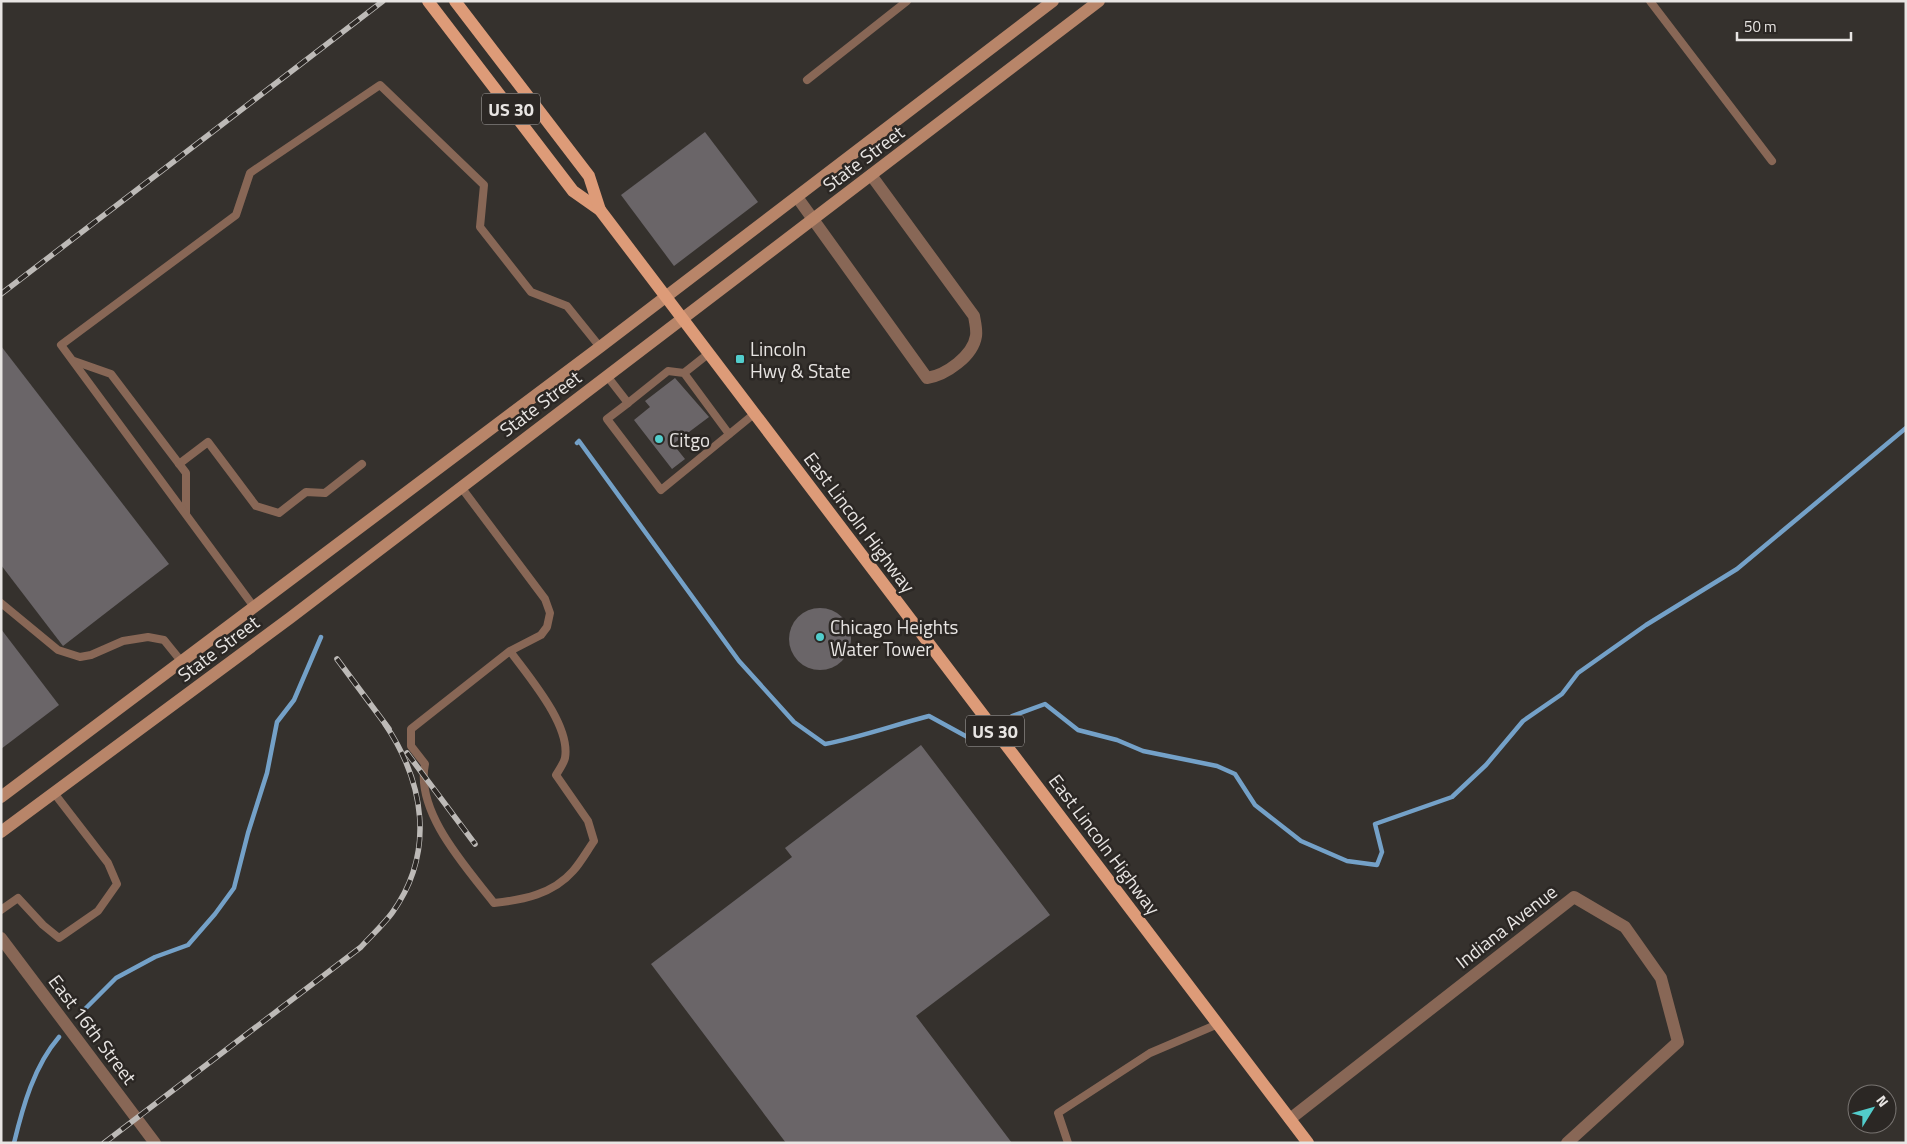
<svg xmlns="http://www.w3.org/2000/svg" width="1907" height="1144" viewBox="0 0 1907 1144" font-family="'Titillium Web',sans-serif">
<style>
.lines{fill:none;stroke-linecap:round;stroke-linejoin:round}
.stream{stroke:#74a1c8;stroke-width:4.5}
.building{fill:#6a6568}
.lane{stroke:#886756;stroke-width:8}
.street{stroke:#886756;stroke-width:12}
.secondary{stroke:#b88569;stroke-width:12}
.primary{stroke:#dd9b78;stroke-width:12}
.rail-casing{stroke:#bdbab7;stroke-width:5.5}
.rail{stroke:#2b2724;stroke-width:4;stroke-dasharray:11;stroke-linecap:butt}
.poi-dot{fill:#52cdcc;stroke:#2b2724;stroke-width:2}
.labels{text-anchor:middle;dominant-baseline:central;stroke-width:5;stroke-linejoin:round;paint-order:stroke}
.shield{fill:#2b2724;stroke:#afacaa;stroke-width:1}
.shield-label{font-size:18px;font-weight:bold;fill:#e8e5e3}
.street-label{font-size:19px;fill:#e8e5e3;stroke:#2b2724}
.poi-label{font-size:19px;fill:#e8e5e3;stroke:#2b2724;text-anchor:start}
</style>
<rect width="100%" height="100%" fill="#35312d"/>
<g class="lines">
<g class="stream">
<path d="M577,443L579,441L739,661L794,722L825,744C861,737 894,725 929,716L971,739L973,738"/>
<path d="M1012,716L1045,704L1078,730L1117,740L1143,751L1217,766L1235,774L1255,805L1301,841L1347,861L1377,865L1382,852L1375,824L1452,797L1486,765L1523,721L1562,694L1578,673L1646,625L1737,569L1906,428"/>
<path d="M76,1018L116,978L155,957L188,945L215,914L234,888L248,833L267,773L277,722L294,700L321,637"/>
<path d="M14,1143C23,1106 34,1066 59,1037"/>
</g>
</g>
<g class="building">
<path d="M705,132L758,202L674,266L621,195Z"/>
<path d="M1,346L169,564L63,646L1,565Z"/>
<path d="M675,378L709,417L673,444L685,459L672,469L634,420L650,407L645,401Z"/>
<circle cx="820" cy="639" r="31"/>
<path d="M1,629L59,705L1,749Z"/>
<path d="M921,745L1050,915L916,1016L1012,1143H786L651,964L792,857L785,848Z"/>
</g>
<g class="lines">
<g class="lane">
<path d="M1650,1L1772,161"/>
<path d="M807,80L907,1"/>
<path d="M74,361L111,374L186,473V513"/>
<path d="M684,373L708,354"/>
<path d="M607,376L628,403L607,419L661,490L754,414"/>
<path d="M628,403L668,371L684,373L729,434"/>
<path d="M179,464L208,442L256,506L279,513L306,492L325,493L362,464"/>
<path d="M461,487L545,599L550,613L547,627L541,635L510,651L411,729V746L425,764C415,812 466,867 494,903C523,900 553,894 573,871C581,862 587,851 594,841L588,821L556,775C559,770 564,763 565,758C571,725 528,676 510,651"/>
<path d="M1,603L58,650L80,657L91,655L123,641L148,637L164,640L181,661"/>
<path d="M254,607L61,345L236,215L250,173L380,85L484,185L480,227L531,292L567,306L600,347"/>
<path d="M1,910L18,898L43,925L59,938L98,911L117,884L108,863L54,793"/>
<path d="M1068,1143L1058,1113L1150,1053L1218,1024"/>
</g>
<g class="street">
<path d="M797,197L927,378C946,375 973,356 976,336C977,330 975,322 974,316L871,175"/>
<path d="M1,938L155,1143"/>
<path d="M1290,1119L1574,897L1625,927L1661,978L1678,1042L1567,1143"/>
</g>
<g class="secondary">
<path d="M1,797L600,347L1053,1"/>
<path d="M1,832L290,618L1099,1"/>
</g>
<g class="primary">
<path d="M428,1L573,191L600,210L1308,1143"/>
<path d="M455,1L589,176L600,210"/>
</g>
<defs>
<g id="rail">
<path d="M1,294L383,1"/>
<path d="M337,659L389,729"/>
<path d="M407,753L475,844"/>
<path d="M104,1143L361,947C371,936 383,925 392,913C436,852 424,782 385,724"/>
</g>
</defs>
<use href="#rail" class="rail-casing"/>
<use href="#rail" class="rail"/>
</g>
<g class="poi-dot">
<rect x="735" y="354" width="10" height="10" rx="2.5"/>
<circle cx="659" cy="439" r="5"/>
<circle cx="820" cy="637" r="5"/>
</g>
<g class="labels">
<g class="shield">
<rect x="482" y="93.5" width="58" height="31" rx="4"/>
<rect x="966" y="715.5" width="58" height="31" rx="4"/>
</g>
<g class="shield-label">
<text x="511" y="109">US 30</text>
<text x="995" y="731">US 30</text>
</g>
<g class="street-label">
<text transform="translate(863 158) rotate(-37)">State Street</text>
<text transform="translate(540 403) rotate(-37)">State Street</text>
<text transform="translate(860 522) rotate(53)">East Lincoln Highway</text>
<text transform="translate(218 648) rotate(-37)">State Street</text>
<text transform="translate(1105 844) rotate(53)">East Lincoln Highway</text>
<text transform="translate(1506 926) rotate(-38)">Indiana Avenue</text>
<text transform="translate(93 1029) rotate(53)">East 16th Street</text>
</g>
<g class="poi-label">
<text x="750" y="348">Lincoln<tspan x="750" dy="22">Hwy &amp; State</tspan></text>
<text x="669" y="439">Citgo</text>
<text x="830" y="626">Chicago Heights<tspan x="830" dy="22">Water Tower</tspan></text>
</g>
</g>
<rect width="1907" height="1144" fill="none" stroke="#e8e5e3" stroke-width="5"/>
<g transform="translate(1872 1109) rotate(53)"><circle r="24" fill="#2b2724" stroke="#777370"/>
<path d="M0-4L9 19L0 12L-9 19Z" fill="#52cdcc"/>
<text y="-8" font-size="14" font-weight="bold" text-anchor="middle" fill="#e8e5e3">N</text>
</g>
<path d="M1737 32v8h114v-8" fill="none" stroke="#e8e5e3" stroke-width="2.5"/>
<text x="1744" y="32" font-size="15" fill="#e8e5e3" stroke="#2b2724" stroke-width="4" paint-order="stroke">50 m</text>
</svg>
